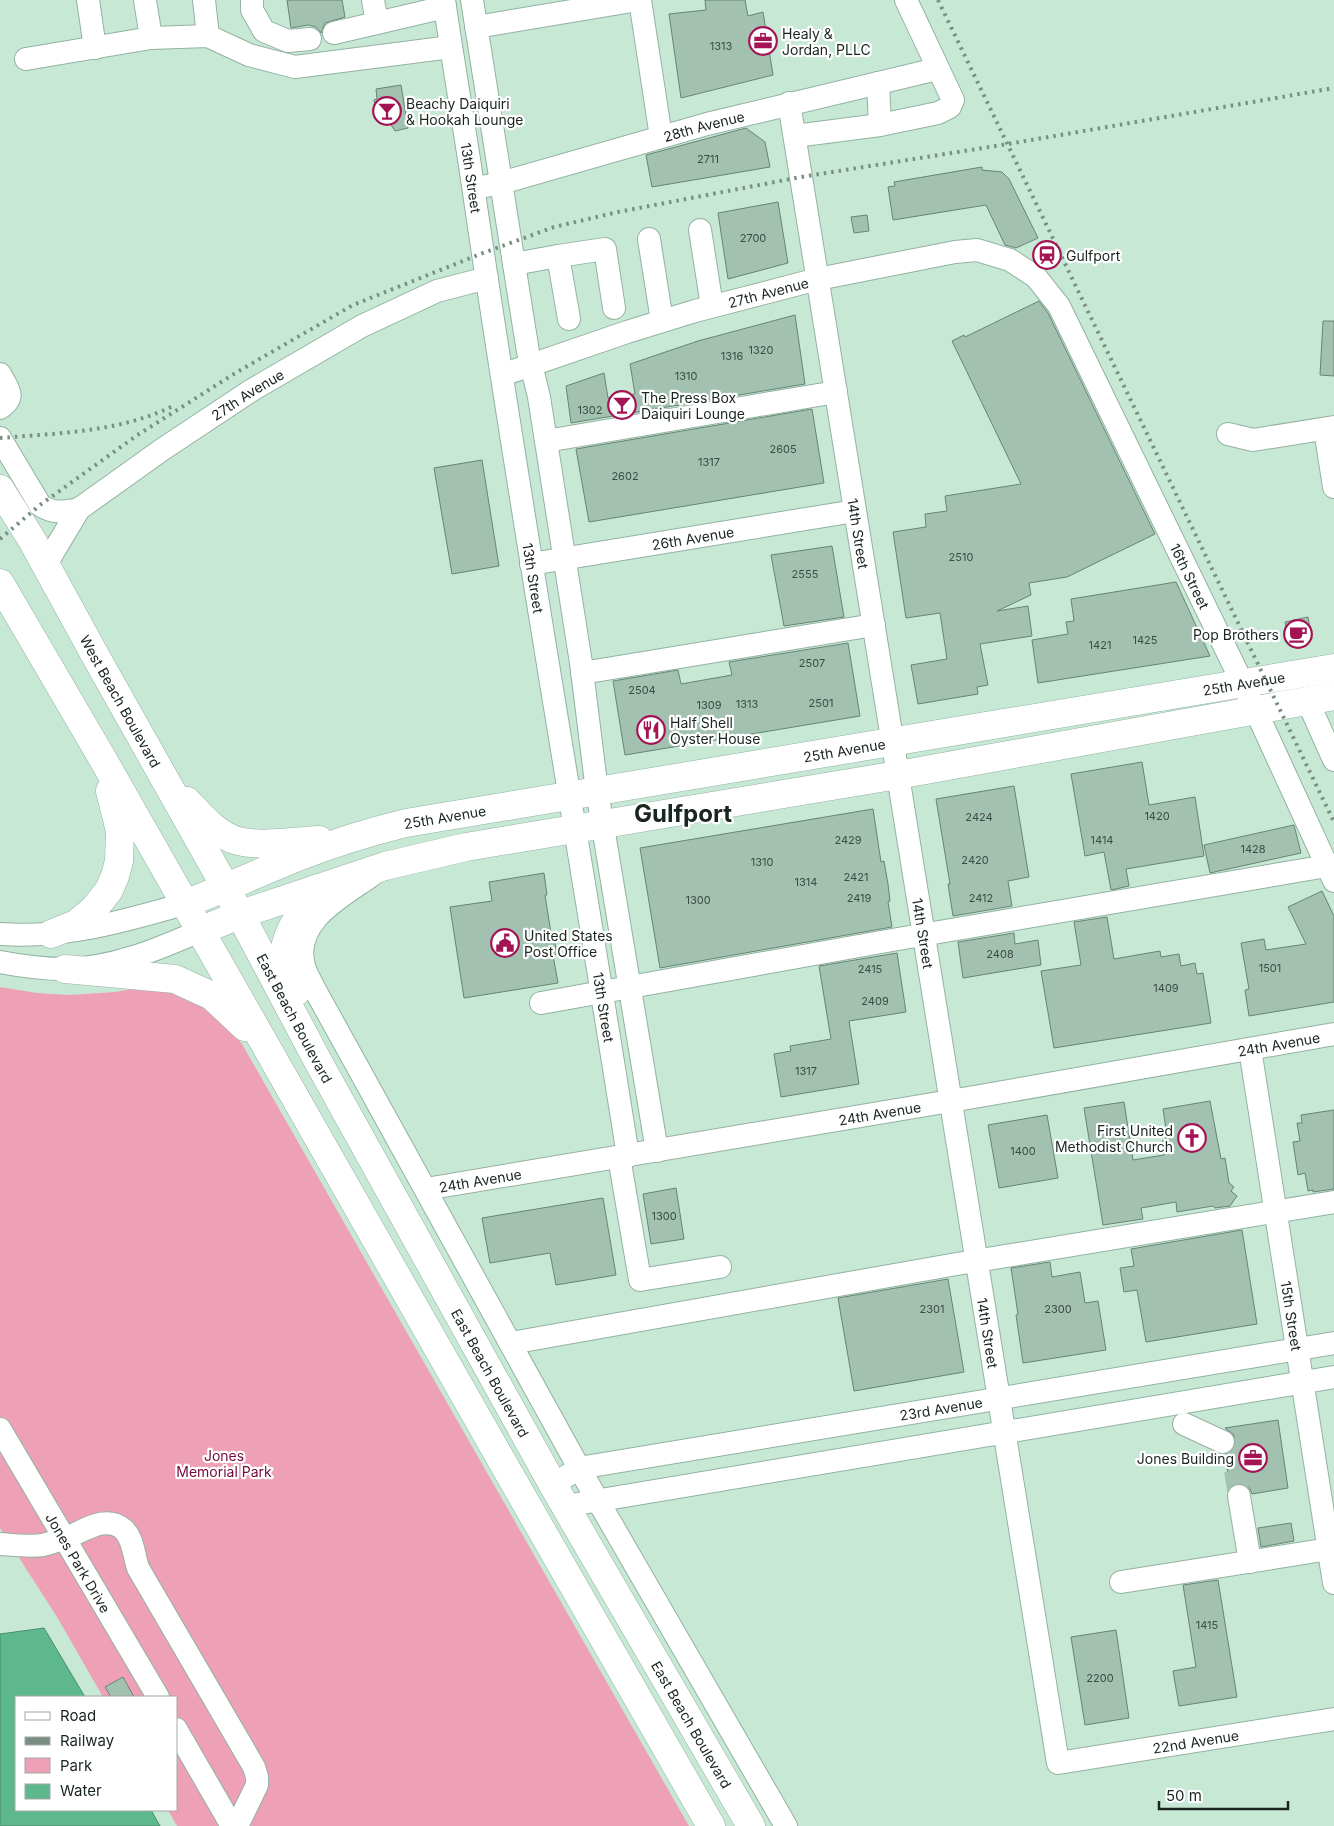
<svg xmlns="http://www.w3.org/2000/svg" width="1334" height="1826" viewBox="0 0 1334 1826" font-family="Inter,sans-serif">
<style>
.green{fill:#eea1b6}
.water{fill:#5db98d;stroke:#498d6c}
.building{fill:#a2c1b0;stroke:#678474}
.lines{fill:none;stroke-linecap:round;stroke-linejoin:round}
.minor-tunnel{stroke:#a5c1b1;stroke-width:22;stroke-dasharray:22 11;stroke-linecap:butt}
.minor-casing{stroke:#93b2a1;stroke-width:24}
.major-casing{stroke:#93b2a1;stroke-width:29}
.minor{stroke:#fff;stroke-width:22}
.major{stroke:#fff;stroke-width:28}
.rail{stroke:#788f82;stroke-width:4;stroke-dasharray:2.5 5;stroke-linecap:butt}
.labels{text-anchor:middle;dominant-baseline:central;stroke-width:4.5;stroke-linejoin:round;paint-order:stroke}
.number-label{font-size:11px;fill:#3b4c43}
.poi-label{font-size:14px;fill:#19251f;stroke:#fff;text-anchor:start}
.street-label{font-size:14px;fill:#19251f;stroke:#fff}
.park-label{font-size:14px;fill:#740a3a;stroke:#fff}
.town-label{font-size:24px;font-weight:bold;fill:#19251f;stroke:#fff}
</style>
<rect width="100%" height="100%" fill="#c8e8d6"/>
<path class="green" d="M0,987L37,993L69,995L115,992L143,987L170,990L195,999L221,1018L242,1044L689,1826H177L168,1810H176V1697H103L57,1617L0,1528Z"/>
<path class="water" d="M44,1628L85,1697H16V1810H151L160,1826H0V1634Z"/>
<g class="building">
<path d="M287,0H342L345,17L325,23L321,33L316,27L308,25L291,28Z"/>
<path d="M705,0H745L748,16L763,12L773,75L681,98L669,14L706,10Z"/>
<path d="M401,85L408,128L395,131L390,123L385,124L377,116L374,100L377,99L376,89Z"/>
<path d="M746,128L765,142L770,167L652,187L646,155Z"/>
<path d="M982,167V170L1002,172L1009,179L1038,238L1016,248L1005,245L986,205L893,220L888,187L895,186L894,182Z"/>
<path d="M778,202L788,263L728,279L718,213Z"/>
<path d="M867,215L869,231L854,233L851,217Z"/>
<path d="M1039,301L1048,313L1155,534L1067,577L1029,583L1031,595L997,611L1028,606L1032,636L980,644L988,685L977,687L978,694L918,704L911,665L947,659L940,613L906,618L893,532L926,527L925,514L947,511L945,496L1021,484L952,341L964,335L965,337Z"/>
<path d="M795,315L805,384L571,423L566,386L604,373L608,398L635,394L630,364L698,341Z"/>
<path d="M1323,321H1334V376L1320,375Z"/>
<path d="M812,409L824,483L589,522L576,449Z"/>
<path d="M482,460L499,566L452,574L434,468Z"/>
<path d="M832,546L844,617L784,626L771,555Z"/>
<path d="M1176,582L1210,656L1038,683L1032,640L1068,634L1066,622L1074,621L1071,599Z"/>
<path d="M1308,617L1312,639L1289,643L1285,622Z"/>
<path d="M848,643L860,716L625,755L613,681L678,670L681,684L732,675L729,662Z"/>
<path d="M1142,762L1149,805L1195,797L1204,856L1126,869L1129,886L1111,890L1104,852L1085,856L1071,774Z"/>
<path d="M1014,786L1029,877L1008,881L1012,906L953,916L948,884H950L936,799Z"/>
<path d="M873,809L881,862L884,861L888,884L890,901L888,902L892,927L660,968L640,848Z"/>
<path d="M1294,825L1301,853L1210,873L1204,845Z"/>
<path d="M544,873L547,895H545L551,933L553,932L557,954L553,955L558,983L464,998L450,907L492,901L489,882Z"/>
<path d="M1322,891L1334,916V1002L1249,1016L1245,990L1249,989L1241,943L1264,939L1266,950L1306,944L1288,907Z"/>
<path d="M1107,917L1114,959L1160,951L1161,957L1179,954L1181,966L1195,963L1197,974L1203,973L1211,1023L1054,1048L1041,971L1081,965L1074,922Z"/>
<path d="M1014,933L1015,944L1038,940L1041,965L963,978L958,942Z"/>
<path d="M897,953L906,1012L849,1021L859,1084L781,1097L774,1054L791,1051L790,1046L831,1039L819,966Z"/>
<path d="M1210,1101L1221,1159L1225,1158L1229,1183L1234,1187L1231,1191L1237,1196L1230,1206L1215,1208L1213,1206L1177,1212L1176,1202L1141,1208L1143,1219L1103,1225L1084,1108L1124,1102L1133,1160L1164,1155L1162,1141L1166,1140L1164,1129H1166L1163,1109Z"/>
<path d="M1334,1110V1189L1313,1192V1190L1308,1191L1305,1173L1298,1175L1293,1142L1300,1141L1297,1123H1302L1301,1115Z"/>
<path d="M1047,1115L1058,1178L999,1188L988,1125Z"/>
<path d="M676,1188L684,1239L651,1244L643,1194Z"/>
<path d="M603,1198L616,1275L556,1285L550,1253L490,1263L482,1218Z"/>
<path d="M1242,1230L1257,1324L1146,1342L1137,1290L1124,1292L1120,1268L1134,1266L1131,1249Z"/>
<path d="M1050,1262L1052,1277L1080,1272L1085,1303L1098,1301L1106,1350L1023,1363L1016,1315L1018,1314L1011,1268Z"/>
<path d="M948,1279L964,1372L854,1391L838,1298Z"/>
<path d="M1278,1420L1288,1488L1252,1494L1249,1487L1243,1484L1236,1483L1230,1487L1225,1455L1231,1452L1235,1448L1236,1441L1233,1434L1225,1428Z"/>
<path d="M1291,1523L1294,1541L1261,1547L1258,1528Z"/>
<path d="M1218,1580L1237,1697L1179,1706L1173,1671L1196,1667L1183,1585Z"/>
<path d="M1116,1630L1129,1718L1085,1725L1071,1637Z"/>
<path d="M123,1677L134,1697H111L105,1687Z"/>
</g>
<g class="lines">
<path class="minor-tunnel" d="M1223,1442L1232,1450L1239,1496"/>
<defs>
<g id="minor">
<path d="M88,0L95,48"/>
<path d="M204,0L208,36"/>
<path d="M252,0V10L264,31L288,41L310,39"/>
<path d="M373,0L377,23"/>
<path id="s1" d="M444,0C453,62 464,124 473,186C520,510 577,832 628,1156"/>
<path d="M472,0L528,352L539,397L581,663L597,791L657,1151"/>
<path d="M640,0L661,137"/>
<path d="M476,27L638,0"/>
<path d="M334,33L445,7"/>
<path d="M151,38L208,36L249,55L295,67L451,47"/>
<path d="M26,59L151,38L145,0"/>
<path d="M878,83L880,125"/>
<path id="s2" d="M789,103L1058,1763L1334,1719"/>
<path d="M795,136L880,125L938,113L950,107L953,100L906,0"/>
<path id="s3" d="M486,186L501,183L707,124L937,69"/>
<path d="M700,230L712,306"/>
<path d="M649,239L662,321"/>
<path d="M514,264L558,256"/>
<path d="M569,319L558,256L605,249L614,308"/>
<path d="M0,374C8,389 17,397 0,408"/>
<path id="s4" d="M502,375L627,332L695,311L818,279L955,252L977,250L1010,260L1036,277L1059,306L1256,711L1334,881"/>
<path d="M1325,429L1334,487"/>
<path d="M1228,434L1253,440L1334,427"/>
<path d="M0,438L40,505C53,514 64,512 79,509"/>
<path d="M546,441L836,392"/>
<path id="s5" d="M46,564L79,509L163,449L252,390L362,326L437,291L487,278"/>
<path id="s6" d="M531,564L855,511"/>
<path d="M582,673L874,625"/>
<path d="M1308,702L1334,760"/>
<path d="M371,876C341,897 292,922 304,966C306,974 311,981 314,988L579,1468L786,1826"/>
<path d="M0,934C62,939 125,921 184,904"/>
<path d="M0,962C21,966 43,969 65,969C112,969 158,949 200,931"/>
<path d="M541,1003L898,939L1327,866"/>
<path id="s7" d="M1250,1049L1334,1583"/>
<path d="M619,1157L640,1280L720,1267"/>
<path id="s8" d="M426,1189L980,1096L1334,1034"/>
<path d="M511,1343L951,1265L1334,1202"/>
<path d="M1184,1424L1223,1442"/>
<path id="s9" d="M0,1429L158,1697"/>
<path id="s10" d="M553,1485L579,1468L1334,1343"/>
<path d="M1239,1496L1250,1562"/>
<path d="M565,1506L1334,1377"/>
<path d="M0,1544C14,1545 29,1547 43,1545C50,1543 58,1541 65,1538C83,1532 105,1514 123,1529C133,1537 134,1556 138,1568L254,1767L257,1777V1785L237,1826"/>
<path d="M1121,1582L1329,1549"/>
<path d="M176,1729L232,1826"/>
</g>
<g id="major">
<path id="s11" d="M0,489L32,540L96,657L226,888L320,1065L553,1485L751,1826"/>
<path d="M0,583L101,756L507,1470L711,1826"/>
<path d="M187,801C201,816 218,836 238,841C261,847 296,841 319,840"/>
<path id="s12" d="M184,904C222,890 258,873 295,858C331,844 369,832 406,823L1334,668"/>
<path d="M200,931L241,914L385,866L466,847L898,775L1334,696"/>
<path d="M51,934L76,924L94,909L109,890L115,876L119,861L120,831L110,791"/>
<path d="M65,969L175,979L212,996L245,1027"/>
<path d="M297,991C292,984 287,975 285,966C279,938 304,909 318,888"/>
</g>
</defs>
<use href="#minor" class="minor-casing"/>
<use href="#major" class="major-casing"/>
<use href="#minor" class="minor"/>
<use href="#major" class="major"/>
<g class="rail">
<path d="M938,0L1334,822"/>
<path d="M0,438C59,433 122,432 175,405"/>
<path d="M0,539L40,505L136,436L237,372L353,305L483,253L554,227L618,212L801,177L1008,144L1334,88"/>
</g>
</g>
<defs>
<symbol id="office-ring" viewBox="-11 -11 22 22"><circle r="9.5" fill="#fff" stroke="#a41354" stroke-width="1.5"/><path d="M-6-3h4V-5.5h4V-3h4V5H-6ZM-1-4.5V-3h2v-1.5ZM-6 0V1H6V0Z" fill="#a41354"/></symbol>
<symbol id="bar-ring" viewBox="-11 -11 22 22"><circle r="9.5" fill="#fff" stroke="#a41354" stroke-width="1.5"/><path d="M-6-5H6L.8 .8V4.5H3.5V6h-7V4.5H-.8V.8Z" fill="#a41354"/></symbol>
<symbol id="station-ring" viewBox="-11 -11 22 22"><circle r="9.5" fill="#fff" stroke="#a41354" stroke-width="1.5"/><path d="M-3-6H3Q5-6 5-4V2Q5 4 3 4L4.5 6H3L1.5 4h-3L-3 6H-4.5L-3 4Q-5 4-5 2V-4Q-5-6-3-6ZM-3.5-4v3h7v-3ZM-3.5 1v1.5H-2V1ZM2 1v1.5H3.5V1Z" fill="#a41354"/></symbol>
<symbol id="cafe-ring" viewBox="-11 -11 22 22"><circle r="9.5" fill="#fff" stroke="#a41354" stroke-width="1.5"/><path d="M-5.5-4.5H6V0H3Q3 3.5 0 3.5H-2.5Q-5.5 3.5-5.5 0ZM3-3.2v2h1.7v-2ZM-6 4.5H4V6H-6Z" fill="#a41354"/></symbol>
<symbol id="restaurant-ring" viewBox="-11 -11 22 22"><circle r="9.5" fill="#fff" stroke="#a41354" stroke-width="1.5"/><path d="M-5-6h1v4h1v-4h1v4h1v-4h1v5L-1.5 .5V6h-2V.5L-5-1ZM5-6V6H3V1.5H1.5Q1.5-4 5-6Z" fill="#a41354"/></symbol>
<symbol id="civic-ring" viewBox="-11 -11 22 22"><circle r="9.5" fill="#fff" stroke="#a41354" stroke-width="1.5"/><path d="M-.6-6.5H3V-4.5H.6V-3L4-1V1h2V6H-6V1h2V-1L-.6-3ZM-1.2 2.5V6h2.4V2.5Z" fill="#a41354"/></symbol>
<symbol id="church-ring" viewBox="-11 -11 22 22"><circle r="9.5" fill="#fff" stroke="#a41354" stroke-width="1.5"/><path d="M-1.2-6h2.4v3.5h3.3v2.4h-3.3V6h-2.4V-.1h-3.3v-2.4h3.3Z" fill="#a41354"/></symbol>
</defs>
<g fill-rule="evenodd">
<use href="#office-ring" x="747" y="25" width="32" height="32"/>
<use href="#bar-ring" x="371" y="95" width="32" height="32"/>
<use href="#station-ring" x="1031" y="239" width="32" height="32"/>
<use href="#bar-ring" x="606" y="389" width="32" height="32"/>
<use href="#cafe-ring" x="1282" y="618" width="32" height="32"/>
<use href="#restaurant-ring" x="635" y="714" width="32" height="32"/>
<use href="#civic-ring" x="489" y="927" width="32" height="32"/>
<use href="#church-ring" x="1176" y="1122" width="32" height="32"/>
<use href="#office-ring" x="1237" y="1442" width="32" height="32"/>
</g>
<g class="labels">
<g class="number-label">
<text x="721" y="46">1313</text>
<text x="708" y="159">2711</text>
<text x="753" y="238">2700</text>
<text x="761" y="350">1320</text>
<text x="732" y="356">1316</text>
<text x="686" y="376">1310</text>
<text x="590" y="410">1302</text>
<text x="783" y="449">2605</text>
<text x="709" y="462">1317</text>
<text x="625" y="476">2602</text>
<text x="961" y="557">2510</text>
<text x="805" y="574">2555</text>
<text x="1145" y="640">1425</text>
<text x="1100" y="645">1421</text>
<text x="812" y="663">2507</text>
<text x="642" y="690">2504</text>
<text x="821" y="703">2501</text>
<text x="747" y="704">1313</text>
<text x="709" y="705">1309</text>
<text x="1157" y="816">1420</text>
<text x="979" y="817">2424</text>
<text x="848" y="840">2429</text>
<text x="1102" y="840">1414</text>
<text x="1253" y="849">1428</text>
<text x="975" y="860">2420</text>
<text x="762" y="862">1310</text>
<text x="856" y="877">2421</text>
<text x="806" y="882">1314</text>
<text x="859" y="898">2419</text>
<text x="981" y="898">2412</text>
<text x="698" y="900">1300</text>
<text x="1000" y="954">2408</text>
<text x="1270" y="968">1501</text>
<text x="870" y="969">2415</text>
<text x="1166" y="988">1409</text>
<text x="875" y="1001">2409</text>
<text x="806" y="1071">1317</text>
<text x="1023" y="1151">1400</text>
<text x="664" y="1216">1300</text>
<text x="932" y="1309">2301</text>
<text x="1058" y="1309">2300</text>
<text x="1207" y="1625">1415</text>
<text x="1100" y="1678">2200</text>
</g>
<g class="poi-label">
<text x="782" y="33">Healy &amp;<tspan x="782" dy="16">Jordan, PLLC</tspan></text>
<text x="406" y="103">Beachy Daiquiri<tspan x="406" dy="16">&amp; Hookah Lounge</tspan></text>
<text x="1066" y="255">Gulfport</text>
<text x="641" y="397">The Press Box<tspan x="641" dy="16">Daiquiri Lounge</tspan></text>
<text x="1279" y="634" text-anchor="end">Pop Brothers</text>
<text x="670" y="722">Half Shell<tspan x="670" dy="16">Oyster House</tspan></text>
<text x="524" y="935">United States<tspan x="524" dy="16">Post Office</tspan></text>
<text x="1173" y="1130" text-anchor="end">First United<tspan x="1173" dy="16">Methodist Church</tspan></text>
<text x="1234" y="1458" text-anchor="end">Jones Building</text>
</g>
<g class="street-label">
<text stroke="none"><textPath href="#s3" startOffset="226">28th Avenue</textPath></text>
<text stroke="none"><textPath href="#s1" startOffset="180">13th Street</textPath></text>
<text stroke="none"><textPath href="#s4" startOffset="279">27th Avenue</textPath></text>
<text stroke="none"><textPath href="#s5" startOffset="268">27th Avenue</textPath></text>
<text stroke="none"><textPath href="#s2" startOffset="436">14th Street</textPath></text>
<text stroke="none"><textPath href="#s6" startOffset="164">26th Avenue</textPath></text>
<text stroke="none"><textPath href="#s4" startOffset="895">16th Street</textPath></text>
<text stroke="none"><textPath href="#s1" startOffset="585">13th Street</textPath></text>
<text stroke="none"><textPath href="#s12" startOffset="1086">25th Avenue</textPath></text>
<text stroke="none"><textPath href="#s11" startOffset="244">West Beach Boulevard</textPath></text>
<text stroke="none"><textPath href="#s12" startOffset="681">25th Avenue</textPath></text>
<text stroke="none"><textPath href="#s12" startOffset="276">25th Avenue</textPath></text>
<text stroke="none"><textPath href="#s2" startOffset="841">14th Street</textPath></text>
<text stroke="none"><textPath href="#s1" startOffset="1020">13th Street</textPath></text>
<text stroke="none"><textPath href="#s11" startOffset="606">East Beach Boulevard</textPath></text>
<text stroke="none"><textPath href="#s8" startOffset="865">24th Avenue</textPath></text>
<text stroke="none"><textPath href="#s8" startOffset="460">24th Avenue</textPath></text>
<text stroke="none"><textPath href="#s8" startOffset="55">24th Avenue</textPath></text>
<text stroke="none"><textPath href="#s7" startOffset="270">15th Street</textPath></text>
<text stroke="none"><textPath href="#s2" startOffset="1246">14th Street</textPath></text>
<text stroke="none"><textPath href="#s11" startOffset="1011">East Beach Boulevard</textPath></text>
<text stroke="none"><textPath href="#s10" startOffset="398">23rd Avenue</textPath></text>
<text stroke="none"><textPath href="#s9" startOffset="155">Jones Park Drive</textPath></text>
<text stroke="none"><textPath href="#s11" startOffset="1416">East Beach Boulevard</textPath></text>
<text stroke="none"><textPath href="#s2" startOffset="1821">22nd Avenue</textPath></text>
</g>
<g class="park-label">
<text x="224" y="1455">Jones<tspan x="224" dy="16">Memorial Park</tspan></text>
</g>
<g class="town-label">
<text x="683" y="813">Gulfport</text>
</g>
</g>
<rect x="15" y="1696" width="162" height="115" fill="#ffffff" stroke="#a3a8a5"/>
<rect x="25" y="1712" width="25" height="8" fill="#ffffff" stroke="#a3a8a5"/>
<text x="60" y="1721" font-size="15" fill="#19251f">Road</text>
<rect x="25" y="1737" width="25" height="8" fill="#788f82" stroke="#a3a8a5"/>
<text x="60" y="1746" font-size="15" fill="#19251f">Railway</text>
<rect x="25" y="1758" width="25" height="15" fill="#eea1b6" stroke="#a3a8a5"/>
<text x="60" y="1771" font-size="15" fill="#19251f">Park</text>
<rect x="25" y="1784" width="25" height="15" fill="#5db98d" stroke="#a3a8a5"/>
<text x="60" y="1796" font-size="15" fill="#19251f">Water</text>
<path d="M1159 1801v8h129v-8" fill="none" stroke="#19251f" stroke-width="2.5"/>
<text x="1166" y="1801" font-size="15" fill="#19251f" stroke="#ffffff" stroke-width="4" paint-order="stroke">50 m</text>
</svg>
